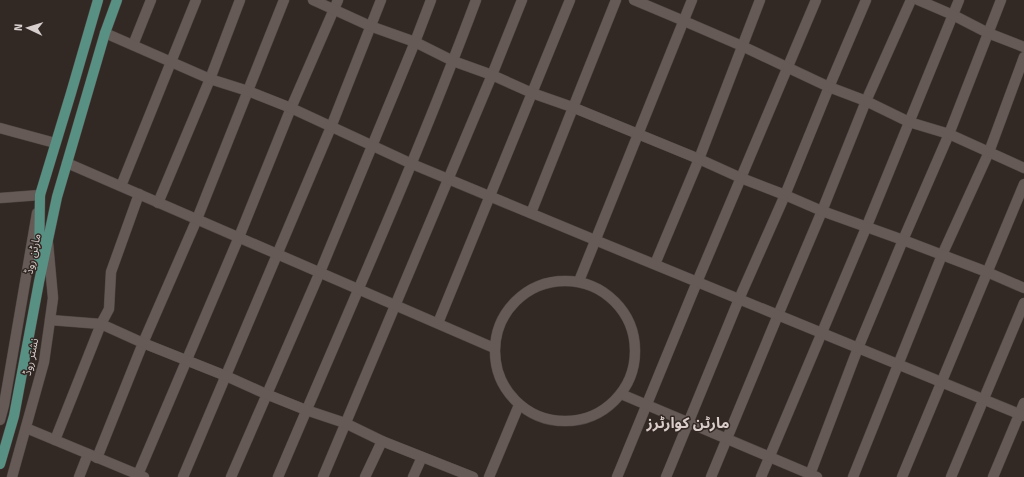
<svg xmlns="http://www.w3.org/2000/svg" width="1024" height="477" font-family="'Fira Sans','Noto Sans Arabic',sans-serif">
	<rect width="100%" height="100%" fill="#322824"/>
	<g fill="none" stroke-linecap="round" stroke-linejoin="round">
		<defs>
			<path id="lane" d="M133,45L151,0
				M121,186L196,0
				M158,203L210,79L240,0
				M531,213L616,0
				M655,264L699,159L760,0
				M438,323L570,0
				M55,440L101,324L109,309L111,272L139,194
				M97,458L143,343L197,219L284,0
				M79,477L88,454
				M137,477L239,237L291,108L338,0
				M183,477L331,127L381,0
				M231,477L320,272L415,42L431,0
				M278,477C345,319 416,161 476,0
				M323,477L492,75L522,0
				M365,477L382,441
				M413,477L422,457
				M617,477L697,282L816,0
				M666,477L739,299L785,195L829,87L866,0
				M711,477L778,315L822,211L866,101L911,0
				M761,477L866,228L959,0
				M809,477L858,348L903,240L949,134L1001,0
				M853,477L942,255L989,152L1024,57
				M902,477L1024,184
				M951,477L1024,303
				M993,477L1024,403"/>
			<path id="street" d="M313,0L370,26L415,42L453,61L492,75L532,93L572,107L638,134L699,159L741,178L785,195L822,211L903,240L987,272L1024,288
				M634,0L684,21L742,46L829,87L866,101L909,122L949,134L1024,168
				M918,0L953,15L988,33L1024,47
				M105,33L210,79L248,91L291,108L412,164L595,240L1024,416
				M0,128L55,143
				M0,198L40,195
				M50,320L101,324L143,343L226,376L266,394L306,410L345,423L382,441L473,477
				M26,428L144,477"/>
			<path id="secondary" d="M67,163L494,348
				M495 351a70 70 0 1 1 140 0a70 70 0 1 1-140 0Z
				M579,281L692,0
				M621,394L817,477
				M0,420L4,405L37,213
				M12,477L44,362L50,320L53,298L48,243
				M489,477L519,405"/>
			<path id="primary" d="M39,260L40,195L71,93L98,0
				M0,464L14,416L39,282L57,197L67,163L105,33L117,0"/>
		</defs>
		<use href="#lane" stroke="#4f4643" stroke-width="11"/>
		<use href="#street" stroke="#4f4643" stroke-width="11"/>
		<use href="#secondary" stroke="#4f4643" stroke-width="11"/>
		<use href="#primary" stroke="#4f4643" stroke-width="11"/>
		<use href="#lane" stroke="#655a56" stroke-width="10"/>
		<use href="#street" stroke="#655a56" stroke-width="10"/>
		<use href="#secondary" stroke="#655a56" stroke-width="10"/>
		<use href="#primary" stroke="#589184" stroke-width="10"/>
	</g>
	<g text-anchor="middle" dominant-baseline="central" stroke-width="3" stroke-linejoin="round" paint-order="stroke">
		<g font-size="11" fill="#d6cfcd" stroke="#322824">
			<text transform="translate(33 254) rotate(-78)">مارٹن روڈ</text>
			<text transform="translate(31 357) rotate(-78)">نشتر روڈ</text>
		</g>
		<g font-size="15" font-weight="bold" fill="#daccc8" stroke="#322824">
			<text x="688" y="423">مارٹن کوارٹرز</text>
		</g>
	</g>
	<g transform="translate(28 28) rotate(274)" stroke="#322824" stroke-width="3" paint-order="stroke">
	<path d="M0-3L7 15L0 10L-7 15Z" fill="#d6cfcd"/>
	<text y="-6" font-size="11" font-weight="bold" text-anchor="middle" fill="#d6cfcd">N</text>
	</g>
</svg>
